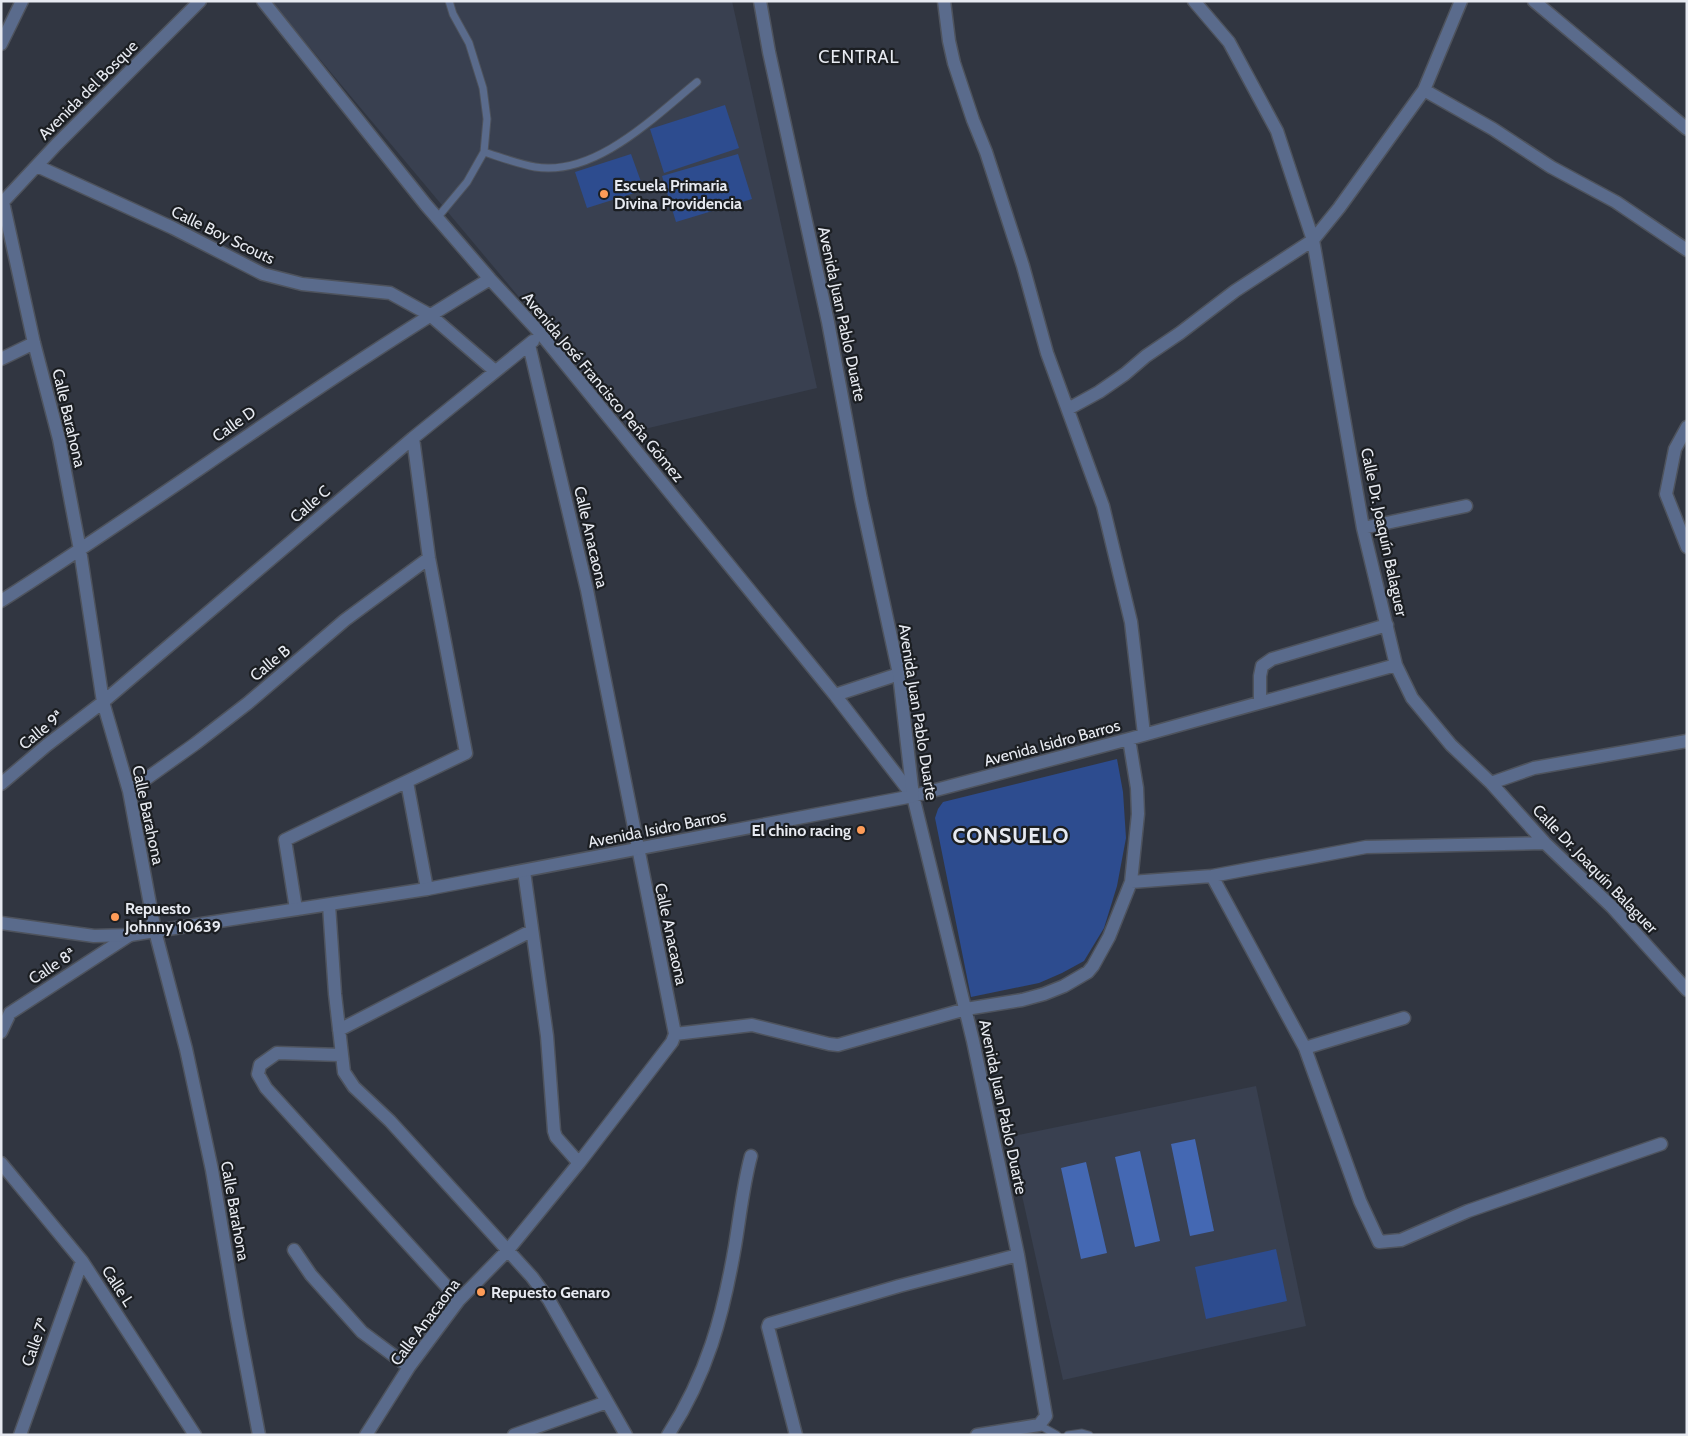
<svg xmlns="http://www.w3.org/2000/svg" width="1688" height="1436" font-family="Cabin,sans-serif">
	<rect width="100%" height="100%" fill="#313641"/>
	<path fill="#394050" d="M271,1H732L817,388L632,432Z
		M1256,1086L1306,1326L1063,1380L1009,1137Z"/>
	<path fill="#2d4c8f" d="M725,105L739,148L664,173L650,129Z
		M631,154L644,190L587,208L575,172Z
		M738,154L752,199L676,222L662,176Z
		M1117,759L1123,792L1126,838L1117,886L1104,928L1084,961L1062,973L1039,983L971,997L935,818L938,809L943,802Z
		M1276,1249L1287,1301L1206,1319L1195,1267Z"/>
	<path fill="#4468b3" d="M1195,1139L1214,1231L1190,1236L1171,1144Z
		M1140,1151L1160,1241L1135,1247L1115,1157Z
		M1086,1162L1107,1253L1081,1259L1061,1168Z"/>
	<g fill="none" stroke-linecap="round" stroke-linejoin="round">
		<defs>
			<path id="service" d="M484,152C500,157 518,164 535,167C595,177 654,117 697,82
				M437,218L467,182L484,152L487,119L483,88L469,43L453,14L449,1
				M1039,1425L1057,1435
				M1068,1435L1082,1433L1089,1435"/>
			<path id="minor" d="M263,1L426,205L490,279L541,334L835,695L913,796L973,1041L1018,1255L1046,1416L1039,1425L977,1435
				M944,1L949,41L954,63L973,120L986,152L1023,266L1047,353L1103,506L1131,622L1144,734
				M1194,1L1229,42L1277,131L1313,240L1363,528L1396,665L1412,698L1451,745L1491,783L1545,843L1612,907L1687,990
				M1534,1L1687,129
				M1,44L22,1
				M1424,90L1493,129L1551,167L1616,202L1687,250
				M37,166L173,228L263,274L302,284L390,293L430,315L495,371
				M3,202L34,343L59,439L80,550L103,702L129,791L155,931L186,1049L212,1170L237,1318L259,1435
				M1,204L56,145L200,1
				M1,359L34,343
				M1068,409L1099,392L1125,374L1146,356L1180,333L1235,291L1313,240L1339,208L1424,90L1461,1
				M1687,427L1675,449L1666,494L1687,547
				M1363,528L1466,506
				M1,601C166,496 322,379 490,279
				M835,695L899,674
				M1260,702V676L1262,666L1272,659L1387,625
				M407,782L427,889
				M1491,783L1534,768L1687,741
				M1,784L47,745L103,702L413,438L533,341
				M129,791L195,744L248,703L345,620L429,558
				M913,796L1129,739L1396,665
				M524,871L547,1036L554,1131L556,1137L579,1163
				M1212,876L1305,1048L1360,1201L1379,1242L1401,1240L1468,1211L1661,1144
				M1131,882L1212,876L1366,847L1545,843
				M329,905L335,994L344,1072L354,1087L390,1121L532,1277L549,1300L626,1435
				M296,909L285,840L466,753L429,558L413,438
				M339,1030L531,931
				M1,1032L10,1013L130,935
				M675,1034L752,1025L829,1044L838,1045L966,1009L1022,1000L1044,994L1064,986L1088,972L1093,966L1109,937L1131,882L1138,814L1137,788L1129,739
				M1305,1048L1404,1018
				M341,1055L277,1053L260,1065L258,1074L266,1088L459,1300
				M1,1163L82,1261L195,1435
				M294,1250L311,1275L362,1332L409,1367
				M20,1435L82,1261
				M366,1435L409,1367L459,1300L508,1250L579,1163L672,1042L675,1034L587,590L529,345
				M514,1435L607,1402
				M668,1435C707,1375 723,1316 735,1246C740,1216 743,1185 751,1156
				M796,1435L768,1327L769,1324L899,1286L1018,1255"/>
			<path id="tertiary" d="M1,923L94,936L130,935L427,889L913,796L899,674L861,499L828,322L769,52L760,1"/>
		</defs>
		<use href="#service" stroke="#4e535d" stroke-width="9"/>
		<use href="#minor" stroke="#4e535d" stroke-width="15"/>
		<use href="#tertiary" stroke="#4e535d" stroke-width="15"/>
		<use href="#service" stroke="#5a6b8c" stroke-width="7"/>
		<use href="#minor" stroke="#5a6b8c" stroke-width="12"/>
		<use href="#tertiary" stroke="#5a6b8c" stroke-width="12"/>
	</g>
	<g fill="#fe9c58" stroke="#1b1e22" stroke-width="2">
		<circle cx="604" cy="194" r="5"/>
		<circle cx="861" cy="830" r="5"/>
		<circle cx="115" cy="917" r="5"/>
		<circle cx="481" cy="1292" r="5"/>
	</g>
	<g text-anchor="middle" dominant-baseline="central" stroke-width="4.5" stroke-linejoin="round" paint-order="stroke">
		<g font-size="16" fill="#e7eaf1" stroke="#1b1e22">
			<text transform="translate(88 90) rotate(-45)">Avenida del Bosque</text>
			<text transform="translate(223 235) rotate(26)">Calle Boy Scouts</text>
			<text transform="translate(842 314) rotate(78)">Avenida Juan Pablo Duarte</text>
			<text transform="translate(603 387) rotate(50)">Avenida José Francisco Peña Gómez</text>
			<text transform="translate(69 418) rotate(77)">Calle Barahona</text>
			<text transform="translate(234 424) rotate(-35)">Calle D</text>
			<text transform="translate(310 504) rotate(-41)">Calle C</text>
			<text transform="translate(1384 532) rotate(78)">Calle Dr. Joaquín Balaguer</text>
			<text transform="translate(591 537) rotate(77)">Calle Anacaona</text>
			<text transform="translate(270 663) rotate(-40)">Calle B</text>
			<text transform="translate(918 712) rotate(81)">Avenida Juan Pablo Duarte</text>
			<text transform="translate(41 730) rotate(-39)">Calle 9ª</text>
			<text transform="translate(1052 743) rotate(-15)">Avenida Isidro Barros</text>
			<text transform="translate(148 815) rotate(78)">Calle Barahona</text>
			<text transform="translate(657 829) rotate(-11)">Avenida Isidro Barros</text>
			<text transform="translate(1595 869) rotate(46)">Calle Dr. Joaquín Balaguer</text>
			<text transform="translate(671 934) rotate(78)">Calle Anacaona</text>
			<text transform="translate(52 966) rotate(-33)">Calle 8ª</text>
			<text transform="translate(1003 1107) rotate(78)">Avenida Juan Pablo Duarte</text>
			<text transform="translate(235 1211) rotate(80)">Calle Barahona</text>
			<text transform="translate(118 1286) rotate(57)">Calle L</text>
			<text transform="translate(425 1322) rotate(-53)">Calle Anacaona</text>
			<text transform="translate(35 1342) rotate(-70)">Calle 7ª</text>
		</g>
		<g font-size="16" font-weight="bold" fill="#e7eaf1" stroke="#1b1e22" text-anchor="start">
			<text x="614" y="185">Escuela Primaria<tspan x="614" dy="18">Divina Providencia</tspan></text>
			<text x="851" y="830" text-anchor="end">El chino racing</text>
			<text x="125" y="908">Repuesto<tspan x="125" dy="18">Johnny 10639</tspan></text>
			<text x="491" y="1292">Repuesto Genaro</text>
		</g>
		<g font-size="18" letter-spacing="1" fill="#e7eaf1" stroke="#1b1e22">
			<text x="859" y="57">CENTRAL</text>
		</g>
		<g font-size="21" font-weight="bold" letter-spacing="1" fill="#e7eaf1" stroke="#1b1e22">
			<text x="1011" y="835">CONSUELO</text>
		</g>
	</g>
	<rect width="1688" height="1436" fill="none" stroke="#e7eaf1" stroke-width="5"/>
</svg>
